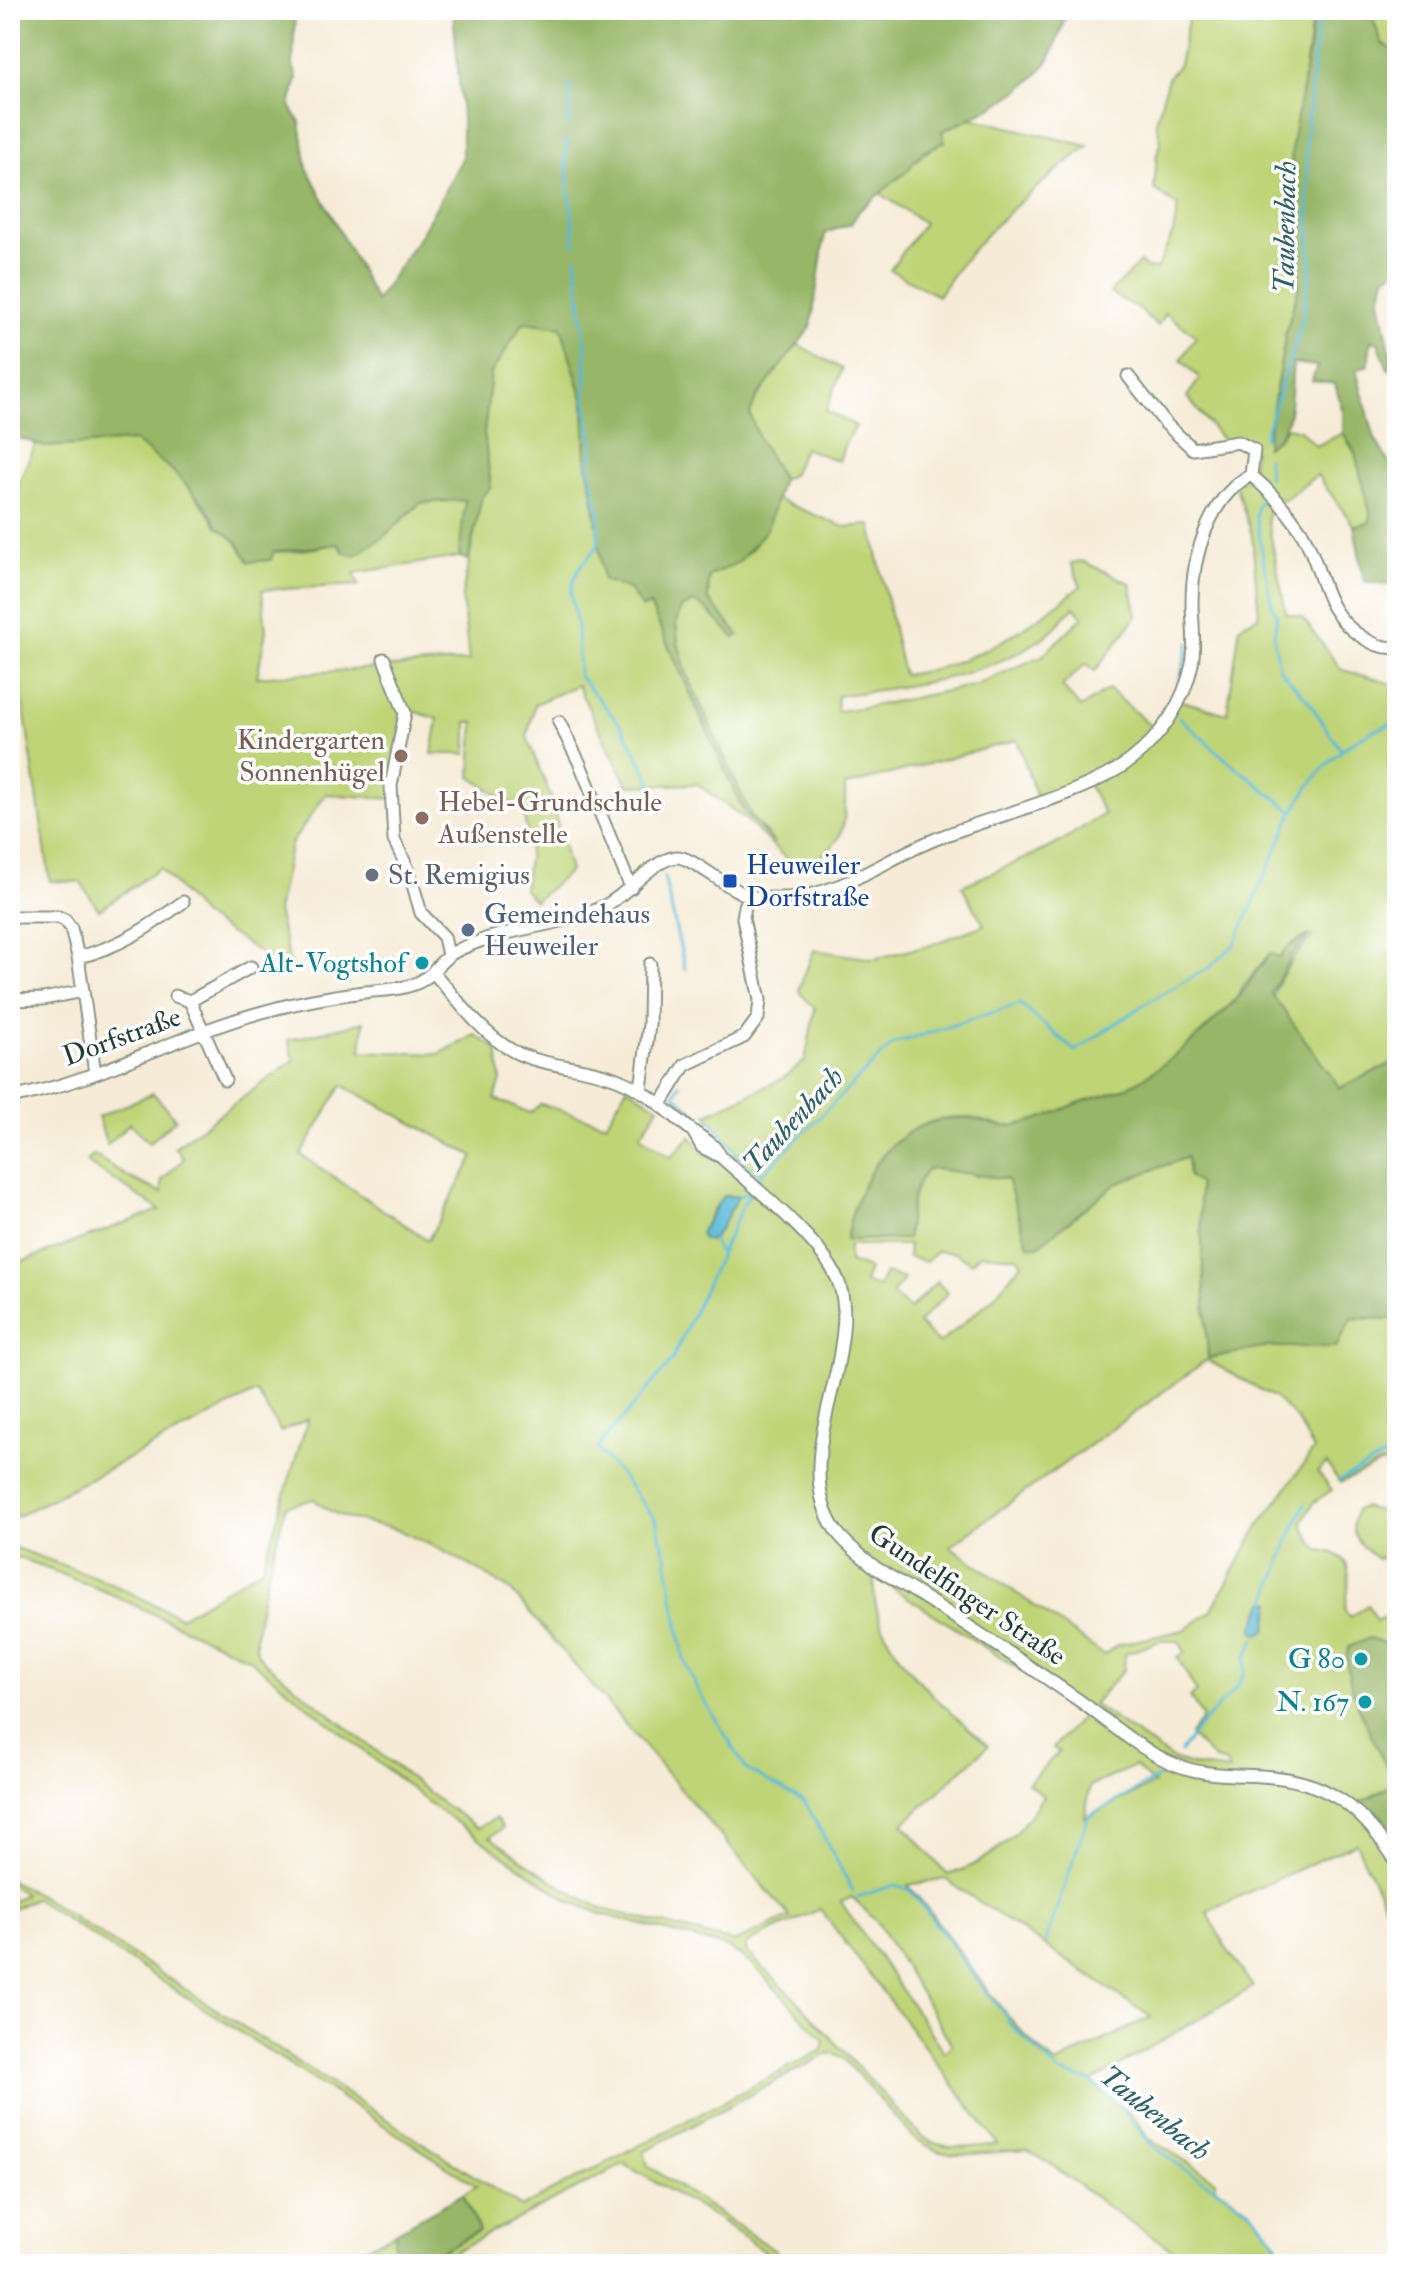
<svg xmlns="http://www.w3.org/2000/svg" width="1407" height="2274" font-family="'IM FELL Double Pica',serif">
	<rect width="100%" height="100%" fill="#fff"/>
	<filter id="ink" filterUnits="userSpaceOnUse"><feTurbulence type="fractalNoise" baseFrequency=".0125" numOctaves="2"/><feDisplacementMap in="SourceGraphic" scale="16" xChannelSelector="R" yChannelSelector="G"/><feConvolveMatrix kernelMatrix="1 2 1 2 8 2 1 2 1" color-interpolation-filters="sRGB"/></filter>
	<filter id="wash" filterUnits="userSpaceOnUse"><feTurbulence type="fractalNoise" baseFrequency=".006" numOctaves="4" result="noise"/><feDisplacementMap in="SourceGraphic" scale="32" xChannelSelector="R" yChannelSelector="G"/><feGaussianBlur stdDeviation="1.8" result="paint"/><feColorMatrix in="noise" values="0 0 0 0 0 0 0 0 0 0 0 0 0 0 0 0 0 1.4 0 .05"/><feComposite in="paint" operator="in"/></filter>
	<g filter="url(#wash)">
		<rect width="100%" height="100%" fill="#f6ebd6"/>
		<path fill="#bfd477" stroke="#6f8856" stroke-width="2" fill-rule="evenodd" d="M1190,10L1260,28L1266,10H1313L1291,173L1299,286L1286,332L1266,446L1278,439L1287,427L1300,430L1316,446L1343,433L1355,453L1371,516L1369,523L1354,526L1317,475L1283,501L1277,497L1270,505L1267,518L1286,613L1302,617L1342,670L1397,685V1061L1340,1088L1273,996C1281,973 1296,954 1312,936L1309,935L1289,946L1279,959L1270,953L1243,986L1239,996C1201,1034 1156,1082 1102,1098C1096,1099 1090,1099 1084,1101C1067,1106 1051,1118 1034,1123C1025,1125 1012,1127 1003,1126C989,1124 976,1117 961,1117C894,1118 856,1179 846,1240L907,1239C909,1215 910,1185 929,1168L1007,1179L1028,1245L1116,1184L1187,1157L1189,1177L1199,1184L1208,1358L1268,1347H1336L1352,1318L1397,1319V1462L1380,1464L1340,1483L1327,1464L1317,1472L1332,1490L1314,1502L1302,1522L1304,1529L1318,1550C1358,1553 1349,1580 1345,1610L1349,1617L1368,1605L1376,1621L1394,1612L1391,1604L1397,1601V1647L1369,1639L1357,1704L1395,1784L1355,1805L1370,1819L1397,1856V1931L1356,1843L1207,1911L1224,1945L1253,1987L1091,2082L1136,2119L1147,2137L1216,2180V2188L1249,2209L1272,2236L1290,2264H1194L1108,2207L1051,2164L1026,2150L955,2155L937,2151L914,2138L845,2060L834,2053L827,2054L644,2151L648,2166L795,2264H782L718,2219L624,2164L430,2264H416L479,2231L463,2194L477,2186L37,1900L34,1898L10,1911V1902L25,1894L10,1885V1880L41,1896L522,2207L822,2050L824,2040L754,1966L730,1948L601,1914L569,1901L430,1804L248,1658L104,1591L10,1554V1546L106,1581L180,1617L262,1568L308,1419L281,1432L256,1392L10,1520V1266L160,1210L86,1162L94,1155L130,1178L162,1193V1180L184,1159L175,1147L294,1060L288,1040L364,1022L361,1051L439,1054L475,1035L497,1049L501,1080L495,1099L530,1113L541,1104L606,1124L627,1087L659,1107L640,1136L671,1157L691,1136C701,1152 710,1161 730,1160L736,1151L707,1114L782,1079L805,1061L815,1008L801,994L799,989L814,950L873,959L928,946L984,925L962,886L1053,846L1104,814L1088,784L1038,802L1017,740L845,786C846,836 843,845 798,870L744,818L697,784L628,786L577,685L535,704L527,737L550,795L570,871L535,901L524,890L529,852L524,812L471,777L474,722H467V754H432L438,719L410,710L405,713L392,799L326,794L291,844L277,911L291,968L267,957L203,916L160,868L99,910L80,882L50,881L10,617V501L36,444L45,447L134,441C147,451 162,460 174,472C209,504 217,544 271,551C292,554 318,547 339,544L344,553L382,538L420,503L466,500L459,557L354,573L359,585L262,590L266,631L257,677L469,661L462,596L482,495L491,487L484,433L491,373L524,322L561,327L584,402L586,460L593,494L629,589L642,608L650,605L744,812L772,840L752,818L687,675L678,643L676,622L681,608L693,601L705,608L735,637L738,635L708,599L709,576C751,557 763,543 776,499L844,527L871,525L903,675C973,666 1027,629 1081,586L1071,563L1082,561L1130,583L1137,616L1095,671L1086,663L1062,686L1080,708L1109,689L1159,733L1179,700L1227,714L1240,626L1259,616L1252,535L1235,484L1251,475L1254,450L1225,443L1187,397L1200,378L1181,360L1196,336L1165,313L1158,326L1140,310L1110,293L1140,262L1147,268L1157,269L1173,233L1178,207L1154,189L1157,154L1161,142L1156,122L1168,78L1179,64ZM1074,607L1083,617L1042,656L976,685L868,707L837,711V696C905,686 978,680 1038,641C1052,633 1063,618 1074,607ZM342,1085L474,1156L428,1240L301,1155ZM727,1195L737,1197L702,1230L713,1209ZM849,1245H909L908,1257L926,1262L937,1251L956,1253L971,1263L980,1254L1017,1257L1022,1263L992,1299L939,1344L918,1323L948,1293L937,1282L910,1309L892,1294L904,1279L885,1273L878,1287L864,1283L869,1269L849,1262ZM1207,1360L1274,1397L1296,1418L1314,1450L1260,1524L1211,1611L1184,1630L1117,1645L1104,1655L950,1546ZM314,1499C339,1524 374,1520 405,1533C437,1547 486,1572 513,1593L790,1917L734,1942L603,1909C562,1890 527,1863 490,1837L503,1828L496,1818L478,1828L438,1800L263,1661C262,1660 257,1653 257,1651C250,1628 279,1532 286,1506ZM874,1576L1086,1712L1053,1748L1059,1752L1028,1783L1043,1796C1017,1836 994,1860 948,1875L903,1824L988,1746C940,1701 868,1648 874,1576ZM1160,1641H1179L1185,1653L1177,1657L1197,1692L1190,1697L1203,1718L1190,1735L1215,1760L1226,1763L1229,1771L1195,1766L1172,1759L1093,1704L1124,1669L1125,1654ZM1135,1766L1154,1784L1085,1817L1090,1786ZM945,1879L1151,2017L1056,2064C995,2014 959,1944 908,1885ZM852,1897L878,1923L952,2045L944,2052L841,1902ZM820,1909L998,2144C971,2148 945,2152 921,2136L793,1996L746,1951V1946L751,1941Z
			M1370,10H1397V52L1382,44Z
			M971,118L1088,146C1031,191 977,234 938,296L890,270L924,223L880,193C903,174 918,154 944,142L942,131Z
			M797,344L842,369L826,411L856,426L845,443L839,461L804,448L792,475L782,479L759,439L750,414L756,399Z
			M153,1093L176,1119L149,1143L130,1123L107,1145L98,1117Z
			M1364,1507L1397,1516V1547L1378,1559C1360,1547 1347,1534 1356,1510Z
			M396,2232L393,2250L384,2264H336Z"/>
		<path fill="#97b668" stroke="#5b7a4e" stroke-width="2" d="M10,10H295L293,65L297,78L290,106L300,122L307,168L376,301L423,231L462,159V118L453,10H1069C1062,23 1059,38 1053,51C1036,90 979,115 942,131L945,142L922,152L907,171L860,210L851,224L825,233L811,327L756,398L750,414L759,439L782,479L767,529L739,562L709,576L708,599L739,635L735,638L705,608L693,602L681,608L676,623L678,643L687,675L752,818L774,843L744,812L650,605L642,608L629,589L603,580L593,494L586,460L584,402L561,327L524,322L491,373L484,433L491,487L482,496L468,560L459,557L465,500L420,503L382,538L356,555L344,553L339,544L273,552L271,560L249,562L237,542L217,526L205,505L173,471L134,441L45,447L10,435Z
			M1190,10H1266L1260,28Z
			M1313,10H1370L1382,44L1397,52V270L1385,277L1380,300L1393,368L1388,369L1378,342L1371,340L1368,365L1356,370L1375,439L1397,476V580L1386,584L1364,581L1354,526L1369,523L1371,516L1355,453L1343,433V412L1335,384L1312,381L1317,366L1293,363C1289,395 1297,428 1266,447L1286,332L1299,286L1291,173L1292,144L1310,44Z
			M1309,935L1292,955L1271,993L1340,1088L1397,1061V1319L1352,1318L1336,1347H1268L1208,1358L1199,1184L1189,1177L1187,1157L1116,1184L1038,1246L1028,1245L1007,1179L929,1168C910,1185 910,1215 907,1239L846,1240C856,1180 893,1119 960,1118C977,1117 993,1127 1008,1126C1036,1123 1057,1111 1083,1101C1099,1096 1114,1094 1129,1086C1162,1068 1190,1045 1216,1019C1223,1012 1233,1005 1238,998C1249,983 1259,968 1270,953L1280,958L1289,946Z
			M1369,1638L1397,1647V1856L1370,1819L1355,1805L1395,1784C1382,1755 1336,1676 1349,1647Z
			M463,2194L479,2231L416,2264H384L393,2250L396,2232Z"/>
		<path fill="#57bad6" stroke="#3b7c85" stroke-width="2" d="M723,1196H739C728,1211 724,1229 709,1241L703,1239L700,1234L702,1230Z
			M1267,1601L1272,1602L1266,1631L1258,1634L1253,1629L1264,1603Z"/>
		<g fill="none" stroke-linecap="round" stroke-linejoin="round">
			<path stroke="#57bad6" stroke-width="3" d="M569,126L570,85
				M567,140L565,152L575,245
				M576,258L586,348L585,396L593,450L589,465L599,512L598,546L580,567L573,582L571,595L577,624L579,676L623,728L649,777L655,798
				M1264,438L1301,326L1311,267L1306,137L1319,10
				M1267,458L1269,478
				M1264,495L1257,505L1256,517L1272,607L1277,614L1274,639L1280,670L1307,699L1341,750
				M1168,709L1166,707L1178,688L1189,643
				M1075,782C1119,761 1140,749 1166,707
				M1294,810C1321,765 1345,738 1397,722
				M664,876L685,969
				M680,1084L675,1095L705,1122L711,1121L746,1165L763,1173
				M739,1196L750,1192
				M713,1239L716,1248L720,1253
				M1340,1480L1397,1450
				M1267,1601L1289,1539L1305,1504
				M1181,1752L1197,1729L1237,1687L1244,1674L1246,1657L1255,1639
				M853,1891L805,1802L747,1770L697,1689L684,1659L666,1557L656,1520L620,1474L599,1451L598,1447L671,1362L743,1205L763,1173L893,1044L1020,1004L1075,1051L1145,1004L1210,967L1235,944L1293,812L1221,755L1179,717
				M857,1897L892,1886L909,1889C944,1930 971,1980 1008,2017V2022L1060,2073L1088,2080L1117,2103L1152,2145L1183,2168L1249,2209L1272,2236L1281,2256L1289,2264
				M1045,1942L1088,1817L1168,1772"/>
		</g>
	</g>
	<g filter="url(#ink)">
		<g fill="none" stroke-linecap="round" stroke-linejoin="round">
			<defs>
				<path id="minor" d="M1128,376L1166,424L1193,449L1238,442L1254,450L1251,475
					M384,659L405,713L391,786L394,840L409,871L421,913L444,937L448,955
					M559,722L580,764L631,888
					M10,917H58L65,920L71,928L78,957L95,1073
					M78,957C118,948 151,926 183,902
					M434,973C457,1000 482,1034 513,1051C544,1067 582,1066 614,1078C645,1089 665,1109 690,1129C704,1141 711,1139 721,1157C755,1188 827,1244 840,1286C847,1310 843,1335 839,1359C829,1412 801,1481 836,1531C847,1546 862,1556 876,1568C946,1610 1013,1655 1080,1701C1112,1724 1144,1754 1182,1767C1212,1777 1242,1774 1273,1777C1333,1783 1366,1813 1397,1863
					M175,996L190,1001
					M10,1000L43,999L83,991
					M225,1080L190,1001L251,967
					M641,1089L649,1025L650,964
					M10,1098C99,1081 179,1034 266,1011C298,1002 331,996 364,992C382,990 401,990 417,983C431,977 435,967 446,958C454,950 470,945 480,941C521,926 568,925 606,905C628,894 652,860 676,857C691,855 729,891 750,896C761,899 777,898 788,898C840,895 884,860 931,841C991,815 1080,798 1131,760C1162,736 1184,702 1192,664C1196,644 1192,622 1192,602C1192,557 1209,497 1251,475C1270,491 1287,510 1301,531C1325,570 1319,610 1362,637C1373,644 1383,649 1397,647
					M661,1104L685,1065L744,1037L758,1018L760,1000L743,918L745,906L751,897
					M694,1133L702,1147L721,1157"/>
			</defs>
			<use href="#minor" stroke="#8a9485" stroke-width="15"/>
			<use href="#minor" stroke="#fff" stroke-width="11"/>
		</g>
	</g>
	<g fill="#8d6e63" stroke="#fff" stroke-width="3">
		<circle cx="401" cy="756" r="8"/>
		<circle cx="422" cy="818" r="8"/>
	</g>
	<circle fill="#6b7280" stroke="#fff" stroke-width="3" cx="372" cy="875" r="8"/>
	<rect fill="#1a4fb4" stroke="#fff" stroke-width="3" x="722" y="873" width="16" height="16" rx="4"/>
	<circle fill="#5c6f8a" stroke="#fff" stroke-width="3" cx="468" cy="930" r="8"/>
	<g fill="#0f9aa8" stroke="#fff" stroke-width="3">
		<circle cx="422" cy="963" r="8"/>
		<circle cx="1361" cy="1659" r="8"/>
		<circle cx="1365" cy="1702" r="8"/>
	</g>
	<g text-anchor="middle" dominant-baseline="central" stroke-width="7" stroke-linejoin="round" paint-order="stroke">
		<g font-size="28" fill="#785e54" stroke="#fff" text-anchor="end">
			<text x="385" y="740">Kindergarten<tspan x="385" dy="32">Sonnenhügel</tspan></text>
			<text x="438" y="802" text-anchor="start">Hebel-Grundschule<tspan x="438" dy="32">Außenstelle</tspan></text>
		</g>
		<g font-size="28" fill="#164399" stroke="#fff" text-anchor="start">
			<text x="746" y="865">Heuweiler<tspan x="746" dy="32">Dorfstraße</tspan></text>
		</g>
		<g font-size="28" fill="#5b616d" stroke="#fff" text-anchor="start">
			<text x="388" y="875">St. Remigius</text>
		</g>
		<g font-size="28" fill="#4e5e75" stroke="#fff" text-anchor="start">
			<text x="484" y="914">Gemeindehaus<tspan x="484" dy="32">Heuweiler</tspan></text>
		</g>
		<g font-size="28" fill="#0d838f" stroke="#fff" text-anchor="end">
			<text x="406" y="963">Alt-Vogtshof</text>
			<text x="1345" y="1659">G 80</text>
			<text x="1349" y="1702">N. 167</text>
		</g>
		<g font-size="28" fill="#1f3d34" stroke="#fff">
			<text transform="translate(122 1037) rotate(-20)">Dorfstraße</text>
			<text transform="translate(967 1595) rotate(34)">Gundelfinger Straße</text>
		</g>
		<g font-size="30" font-style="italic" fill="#306265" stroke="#fff">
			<text transform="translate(1285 227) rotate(-89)">Taubenbach</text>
			<text transform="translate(793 1120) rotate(-47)">Taubenbach</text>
			<text transform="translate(1155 2113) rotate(39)">Taubenbach</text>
		</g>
	</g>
	<rect width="1407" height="2274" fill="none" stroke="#fff" stroke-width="40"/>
</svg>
